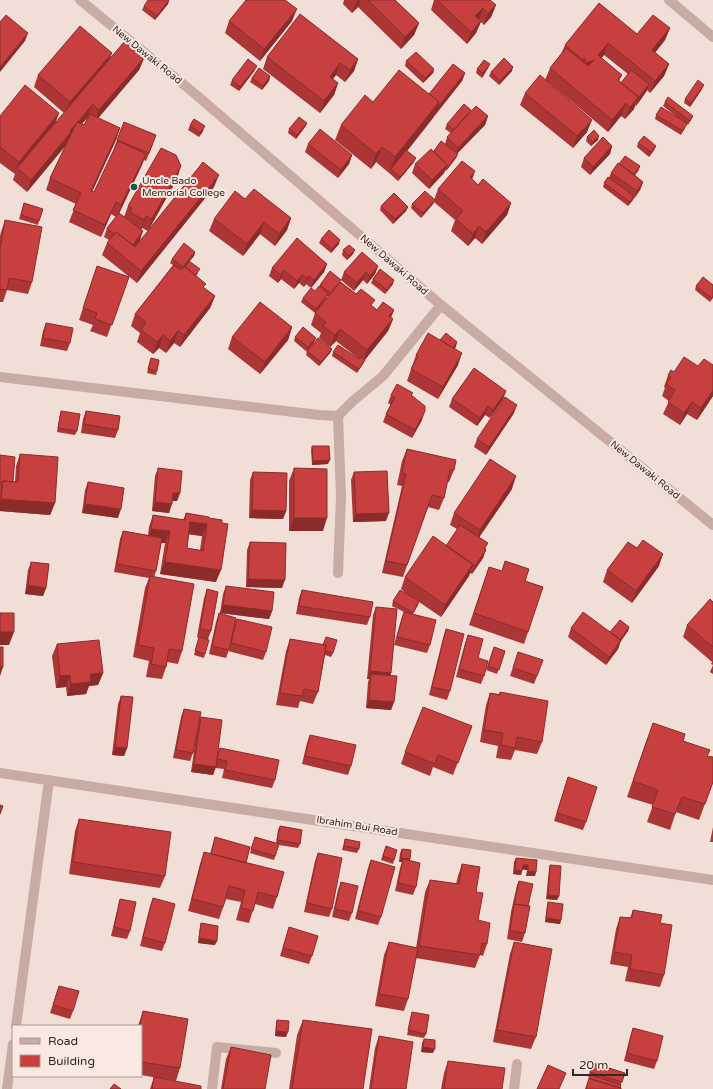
<svg xmlns="http://www.w3.org/2000/svg" width="713" height="1089" font-family="'Varela Round',sans-serif">
	<rect width="100%" height="100%" fill="#f1ded6"/>
	<g fill="none" stroke-linecap="round" stroke-linejoin="round">
		<path stroke="#c8aba3" stroke-width="10" d="M80,0L194,93L441,305L713,525
			M669,0L713,37
			M0,377L319,415L338,416L353,401L383,376L441,305
			M338,416L341,497L338,573
			M0,773L713,880
			M16,1026L49,780
			M7,1089L13,1044
			M212,1089L217,1047L276,1053
			M514,1089L517,1064"/>
	</g>
	<path fill="#ab3635" fill-rule="evenodd" d="M169,0L168,4L155,20L142,10L144,6Z
		M344,0H395L419,23L414,35L401,49L358,7L352,13L343,4Z
		M434,0H490L496,5L491,17L484,25L481,22L476,33L467,44L431,10Z
		M229,21H292L260,61L225,33Z
		M670,28L665,40L655,53L669,64L664,76L650,93L647,90L646,92L636,106L635,105L634,109L625,119L621,116L608,132L547,81L587,132L573,148L520,105L525,93L545,80L550,68L561,54L565,45L637,34ZM604,55L628,74L621,83L619,81L622,75L601,58Z
		M267,57L358,59L354,71L345,82L336,75L333,79L338,83L334,95L320,113L263,69Z
		M144,58L139,70L98,118L120,128L116,140L92,191L94,192L115,149L114,148L124,122L153,144L146,161L144,160L141,167L119,214L124,217L128,206L177,179L148,231L142,228L141,230L140,240L135,247L214,187L137,283L102,255L107,243L109,240L104,237L107,228L116,217L111,214L101,237L69,222L76,204L46,190L50,178L66,145L27,192L13,180L15,174L0,163V116L59,113L55,124L64,113L34,87L38,75L110,59ZM88,117L84,125L82,124Z
		M406,61L434,69L433,73L423,83L405,66Z
		M490,64L488,68L482,78L476,73L477,69Z
		M255,70L239,91L230,85L232,80Z
		M512,71L499,85L489,76L491,72Z
		M465,73L462,81L407,151L414,162L398,181L389,173L390,172L389,173L376,162L371,169L335,140L341,125L373,102L429,94Z
		M270,76L269,81L262,90L250,82L252,78Z
		M702,89L690,107L684,103L685,99Z
		M665,102L691,120L688,125L687,124L681,135L655,119L656,115L681,120L663,106Z
		M470,112L488,116L485,125L457,153L456,158L446,171L445,170L444,173L429,189L412,173L415,164L445,144L447,137L451,133L445,129L447,124Z
		M307,123L305,127L296,139L288,133L289,129Z
		M190,125L203,131L199,137L188,130Z
		M587,137L598,140L591,146L586,141Z
		M638,143L656,146L654,150L649,157L637,147Z
		M308,144L352,155L349,164L338,178L305,152Z
		M612,146L610,154L590,175L581,167L584,158Z
		M619,164L640,166L638,171L635,175L643,182L640,190L628,206L603,187L604,183L609,178L611,173Z
		M472,179L478,185L511,203L507,215L482,244L475,238L468,246L451,231L455,220L434,202L433,204L421,218L411,208L412,204L434,200L438,189Z
		M245,199L291,218L287,230L275,246L260,234L243,256L209,231L214,219Z
		M24,203L39,221L38,225L19,219Z
		M381,206L408,207L406,211L393,224L380,210Z
		M5,220L32,282L28,294L7,290L3,302H0V236L1,232Z
		M321,239L339,244L331,253L319,243Z
		M343,250L353,254L347,260L342,255Z
		M195,252L194,256L189,261L198,273L196,276L204,288L215,296L210,308L180,347L174,343L166,353L159,348L153,354L137,342L140,333L131,326L135,314L173,265L170,263L172,259Z
		M327,264L324,272L311,288L306,284L304,287L299,283L294,289L281,279L278,283L269,276L272,268Z
		M97,266L129,277L107,337L90,331L93,325L79,320Z
		M378,266L375,274L367,284L363,280L354,291L341,280L344,272Z
		M373,279L393,284L385,294L371,283Z
		M341,282L377,310H394L391,317L393,319L388,331L365,360L363,364L357,373L332,356L333,352L359,359L336,341L330,347L319,338L321,333L311,325L315,313L328,296H327L326,298L315,313L301,302L303,298L315,291L319,287L320,285Z
		M713,285V298L710,302L695,290L696,286Z
		M46,323L70,343L67,351L40,346L43,331Z
		M292,327L288,340L260,374L228,349L232,337Z
		M295,337L314,342L307,352L294,341Z
		M440,340L456,347L454,348L458,365L438,399L407,381L416,355Z
		M332,349L330,353L319,366L306,355L307,351Z
		M151,358L157,371L156,375L147,373Z
		M668,375L713,396L697,420L687,414L680,425L663,414L669,401L662,396L665,388L664,387Z
		M506,391L503,399L490,418L485,415L477,426L449,407L452,399Z
		M391,395H412L422,420L412,438L383,422L386,414L391,405L388,403Z
		M61,411L77,431L75,435L57,432L60,415Z
		M86,411L118,430L115,438L81,433L83,419Z
		M514,413L486,455L474,447L477,439Z
		M312,446L328,464L312,465L311,450Z
		M407,449L454,470L449,482H447L444,498L439,510L428,507L403,577L382,573L402,486L397,485L402,461Z
		M20,454L55,503L50,515L0,511V455L13,482H15L16,466Z
		M158,468L180,493L177,501H172L169,513L152,511L155,476Z
		M294,468L323,531H289V481Z
		M253,472L286,511L283,519L249,518L250,480Z
		M354,472L386,521L353,522L351,480Z
		M88,482L118,518L82,513L85,490Z
		M512,489L479,537L486,549L483,558L472,574L470,573L469,576L441,617L419,602L413,614L430,645L427,653L394,645L401,620L404,612L392,606L393,601L408,595L401,589L405,577L446,546L457,529L450,525L454,513Z
		M186,513L209,518L216,582L160,574L165,543H161L156,571L154,577L182,651L178,664L167,662L166,667L162,679L146,677L149,661L133,657L145,588L149,578L114,572L120,539L123,531L148,535L149,527L153,515L183,520ZM189,534L202,536L200,550L187,548Z
		M250,542L282,588L246,587L247,550Z
		M637,548L659,566L632,603L603,582L607,570Z
		M31,562L46,588L43,596L25,594L28,570Z
		M489,567L525,581L528,632L524,644L469,625Z
		M226,586L272,611L269,619L220,613L223,594Z
		M207,589L211,631L208,639H204L205,654L204,658L194,655L199,638L197,637L204,598Z
		M302,590L370,617L367,625L296,614L299,598Z
		M713,602V674L710,672L713,665L711,664L712,662L683,637L687,625Z
		M376,607L391,673L390,676L394,702L391,710L366,708L368,682L369,679H367L373,615Z
		M219,613L229,650L226,658L209,654L216,622Z
		M237,619L266,652L263,660L228,651L234,627Z
		M629,627L628,631L621,640L618,649L606,665L568,637L571,628L610,632Z
		M446,629L450,691L447,700L429,695L443,638Z
		M468,635L478,658L484,676L481,684L456,677L465,643Z
		M326,637L333,653L331,657L325,655L318,692L313,704L300,701L298,708L276,705L286,651L290,639L323,645Z
		M57,644L103,673L98,685L89,686L86,694L67,696L66,687L56,688L52,656Z
		M494,647L505,651L497,674L486,670Z
		M518,652L537,676L534,684L510,676Z
		M500,692L542,742L537,754L515,750L511,760L496,758L498,746L480,742L486,705L490,693L499,694Z
		M121,696L127,748L124,756L112,755L118,704Z
		M184,709L199,720L201,717L217,754L220,748L275,780L272,788L222,778L224,769L215,768L213,775L191,772L196,737L193,753L190,761L173,758L181,717Z
		M472,726L453,775L433,767L430,776L401,764L405,752Z
		M310,735L351,766L348,775L302,764L307,743Z
		M647,739L683,741L713,782L699,820L676,812L670,830L647,822L653,805L627,797Z
		M568,777L586,822L583,830L554,821Z
		M79,819L165,876L160,888L69,874L75,831Z
		M280,826L300,844L298,848L279,845L274,860L250,853L255,837L276,843L278,830Z
		M713,827V842H710Z
		M215,837L246,863L277,897L273,909L255,904L249,923L236,920L241,902L226,899L219,919L188,911L200,864L204,852L210,854Z
		M345,839L359,849L357,853L342,850Z
		M386,846L394,860L393,864L381,860Z
		M402,849L410,859V861L416,887L413,895L395,891L400,868L402,862H399L400,853Z
		M318,853L332,909L329,917L304,912L315,861Z
		M516,858L537,860L535,876H526L527,870L522,869L521,875L513,874L514,862Z
		M371,860L381,917L378,925L355,919L368,868Z
		M462,864L476,892L478,920L487,944L483,956L480,955L475,968L416,958L408,999L404,1011L375,1006L384,955L389,942L416,948L425,892L430,880L456,884L458,876Z
		M550,865L559,896L557,900L546,899L549,869Z
		M519,881L528,906L525,933L522,942L507,939L511,912L517,885Z
		M341,882L352,913L349,921L332,917L338,890Z
		M153,898L165,943L162,951L140,946L150,906Z
		M120,899L130,931L127,939L111,936L118,907Z
		M548,902L561,920L560,924L545,922L547,906Z
		M633,910L660,923L664,975L660,987L625,981L628,967L610,964L616,929L620,917L630,918Z
		M201,923L215,945L198,943L200,927Z
		M289,927L312,956L309,964L280,956Z
		M514,942L536,1037L531,1049L493,1042L510,954Z
		M59,986L73,1011L70,1019L50,1013Z
		M143,1011L180,1068L176,1081L141,1075V1026H138Z
		M412,1012L426,1034L424,1038L407,1035L411,1016Z
		M277,1020L286,1037L275,1036L276,1024Z
		M303,1020L363,1089H289L297,1035Z
		M633,1028L657,1061L654,1069L624,1061L630,1037Z
		M379,1036L406,1089H369L375,1048Z
		M424,1039L433,1053L421,1052L422,1043Z
		M231,1047L265,1089H221L226,1059Z
		M448,1061L502,1089H441L444,1073Z
		M593,1063L625,1073L621,1084V1089H585L589,1078V1079L590,1077H588Z
		M154,1077L201,1089H150Z"/>
	<path fill="#8b2c2b" d="M169,0L168,4L155,20L157,16Z
		M358,0H361L358,7L352,13L357,1Z
		M496,5L491,17L484,25L488,13Z
		M483,8L479,20L475,16Z
		M297,9L292,21L260,61L264,49Z
		M481,21L476,33L467,44L471,32Z
		M419,23L414,35L401,49L405,37Z
		M670,28L665,40L647,62L652,50Z
		M28,33L25,41L0,72V67Z
		M608,43L604,55L593,67L598,55Z
		M112,53L108,65L66,114L70,102Z
		M144,58L139,70L95,122L99,110Z
		M358,59L354,71L345,82L350,70Z
		M594,60L581,75L586,63Z
		M340,63L336,75L325,89L330,77Z
		M490,64L488,68L482,78L483,73Z
		M669,64L664,76L650,93L655,81Z
		M257,66L255,70L239,91L240,87Z
		M513,67L512,71L499,85L500,81Z
		M434,69L433,73L423,83L425,78Z
		M465,73L462,81L434,116L437,108Z
		M270,76L269,81L262,90L263,86Z
		M338,83L334,95L320,113L324,101Z
		M649,84L646,92L636,106L639,97Z
		M704,85L702,89L690,107L691,103Z
		M638,97L634,109L625,119L630,107Z
		M439,102L433,118L392,170L391,169L389,173L395,157Z
		M626,103L621,116L608,132L612,120Z
		M93,104L88,117L69,138L67,144L27,192L31,180L70,131Z
		M59,113L54,125L17,168L15,174L19,162Z
		M488,116L485,125L455,156L458,148Z
		M592,120L587,132L573,148L577,136Z
		M307,123L305,127L296,139L297,135Z
		M205,126L203,131L199,137L200,133Z
		M120,128L116,140L87,203L91,191Z
		M599,136L598,140L591,146L593,142Z
		M612,146L610,154L590,175L593,167Z
		M656,146L654,150L649,157L651,152Z
		M382,147L376,162L371,169L376,154Z
		M146,154L141,167L117,217L121,205Z
		M458,154L456,158L446,171L448,167Z
		M352,155L349,164L338,178L341,170Z
		M416,158L414,162L398,181L400,177Z
		M447,165L444,173L429,189L432,180Z
		M181,166L177,179L148,231L152,219Z
		M640,166L638,171L631,180L633,176Z
		M475,171L471,183L470,177Z
		M219,175L214,187L137,283L141,271Z
		M643,182L640,190L634,199L637,191Z
		M634,196L633,200L628,206L630,202Z
		M435,200L433,204L421,218L423,213Z
		M116,202L111,214L101,237L105,225Z
		M511,203L507,215L482,244L486,232Z
		M408,207L406,211L393,224L395,219Z
		M146,216L142,228L140,232L144,220Z
		M291,218L287,230L275,246L279,234Z
		M264,222L260,234L243,256L247,244Z
		M479,226L475,238L468,246L473,234Z
		M143,231L140,240L129,255L132,247Z
		M340,240L339,244L331,253L332,249Z
		M355,250L353,254L347,260L349,256Z
		M195,252L194,256L181,272L183,267Z
		M327,264L324,272L311,288L314,280Z
		M378,266L375,274L367,284L370,276Z
		M284,270L281,279L278,283L281,275Z
		M366,272L363,280L354,291L357,283Z
		M302,275L299,283L294,289L297,281Z
		M309,276L306,284L304,287L307,278Z
		M394,280L393,284L385,294L387,290Z
		M328,294L326,298L315,313L316,309Z
		M215,296L210,308L180,347L184,335Z
		M394,310L389,322V316Z
		M393,319L388,331L363,362L367,350Z
		M292,327L288,340L260,374L265,362Z
		M340,329L336,341L330,347L335,335Z
		M178,331L174,343L166,353L170,341Z
		M163,335L159,348L153,354L157,342Z
		M316,338L314,342L307,352L308,347Z
		M457,342L456,347L449,354L451,349Z
		M332,349L330,353L319,366L321,362Z
		M462,353L458,365L438,399L443,387Z
		M713,390V396L697,420L701,408Z
		M506,391L503,399L490,418L493,410Z
		M692,402L687,414L680,425L684,413Z
		M517,405L514,413L486,455L489,447Z
		M488,406L485,415L477,426L480,418Z
		M425,411L422,420L412,438L415,430Z
		M330,460L328,464L312,465L313,461Z
		M516,476L512,489L476,542L480,530Z
		M173,493H180L177,501H170Z
		M1,499L55,503L50,515L0,511V503Z
		M155,502L172,504L169,513L152,511Z
		M85,504L121,509L118,518L82,513Z
		M252,510L286,511L283,519L249,518Z
		M389,513L386,521L353,522L356,514Z
		M294,518H327L323,531H289Z
		M190,522L207,524L202,536L186,534Z
		M151,529L170,531L165,543L147,541Z
		M486,550L483,558L472,574L475,566Z
		M663,554L659,566L632,603L636,591Z
		M165,562L221,570L216,582L160,574Z
		M473,564L469,576L441,617L445,605Z
		M248,579L285,580L282,588L246,587Z
		M28,585L46,588L43,596L25,594Z
		M419,601L418,605L411,617Z
		M223,605L272,611L269,619L220,613Z
		M629,627L628,631L619,644L620,640Z
		M0,632H14L9,645H0Z
		M621,640L618,649L606,665L609,657Z
		M0,667H3L0,676Z
		M370,671L391,673L388,681L371,674L369,679H367Z
		M103,673L98,685L89,686L86,694L67,696L71,684L90,674Z
		M70,675L66,687L56,688L60,676Z
		M369,700L394,702L391,710L366,708Z
		M115,747L127,748L124,756L112,755Z
		M194,764L216,767L213,775L191,772Z
		M401,858L410,859L409,863L403,859L402,862H399Z
		M523,865H528L527,870L521,869Z
		M515,870L522,871L521,875L513,874Z
		M528,871L536,872L535,876H526Z
		M548,895L559,896L557,900L546,899Z
		M546,918L561,920L560,924L545,922Z
		M199,938L217,941L215,945L198,943Z
		M276,1031L288,1032L286,1037L275,1036Z
		M423,1047L435,1049L433,1053L421,1052Z"/>
	<path fill="#c73f3e" stroke="#8b2c2b" fill-rule="evenodd" d="M148,0H169L157,16L144,6Z
		M246,0H285L297,9L264,49L229,21Z
		M368,0H395L419,23L405,37Z
		M437,0H490L496,5L488,13L483,8L475,16L481,21L471,32Z
		M599,3L637,34L653,15L670,28L652,50L669,64L655,81L608,43L598,55L622,75L618,80L638,97L630,107L626,103L612,120L550,68L566,48L588,66L594,60L586,63L584,58L583,60L565,45Z
		M300,14L358,59L350,70L340,63L330,77L338,83L324,101L267,57Z
		M6,15L28,33L0,67V22Z
		M80,26L112,53L70,102L38,75Z
		M124,42L144,58L99,110L93,104L70,131L71,132L31,180L17,168Z
		M416,52L434,69L425,78L406,61Z
		M504,58L513,67L500,81L491,72Z
		M248,59L257,66L240,87L232,80Z
		M484,60L490,64L483,73L477,69Z
		M453,64L465,73L437,108L439,102L429,94Z
		M259,68L270,76L263,86L252,78Z
		M399,70L439,102L395,157L382,147L376,154L341,125L365,95L373,102Z
		M631,70L649,84L639,97L621,83Z
		M540,75L592,120L577,136L525,93Z
		M698,80L704,85L691,103L685,99Z
		M25,85L59,113L19,162L0,147V116Z
		M668,97L693,116L690,121L665,102Z
		M464,104L471,110L454,130L447,124Z
		M476,106L488,116L458,148L447,137Z
		M661,107L687,123L683,131L656,115Z
		M90,114L120,128L91,191L94,192L118,141L146,154L121,205L116,202L105,225L73,210L81,193L50,178L77,122L84,125Z
		M299,117L307,123L297,135L289,129Z
		M194,119L205,126L200,133L190,125Z
		M124,122L156,135L149,153L117,140Z
		M320,129L352,155L341,170L308,144Z
		M594,130L599,136L593,142L587,137Z
		M644,136L656,146L651,152L638,143Z
		M603,137L612,146L593,167L584,158Z
		M441,141L458,154L448,167L447,166V165L434,151Z
		M161,148L176,155L181,166L152,219L146,216L144,220L130,212L132,208L128,206Z
		M431,149L447,165L432,180L415,164Z
		M406,150L416,158L400,177L391,169Z
		M625,156L640,166L634,174L619,164Z
		M462,161L475,171L470,177L478,185L483,179L511,203L486,232L479,226L473,234L456,219L463,211L438,189Z
		M203,162L219,175L141,271L107,243L116,232L135,247Z
		M618,163L643,182L637,191L611,173Z
		M608,177L634,196L630,202L604,183Z
		M254,189L291,218L279,234L264,222L247,244L214,219L235,191L245,199Z
		M425,191L435,200L423,213L412,204Z
		M394,193L408,207L395,219L381,206Z
		M24,203L43,209L39,221L21,215Z
		M119,213L143,231L133,245L116,232L114,234L107,228Z
		M5,220L42,227L32,282L9,278L7,290L0,289V249Z
		M329,230L340,240L332,249L321,239Z
		M297,238L327,264L314,280L309,276L307,278L302,275L297,281L284,270L281,275L272,268Z
		M184,243L195,252L183,267L172,259Z
		M349,245L355,250L349,256L343,250Z
		M362,252L378,266L370,276L366,272L357,283L344,272Z
		M189,261L200,269L195,275L185,267Z
		M174,265L181,270L184,266L206,284L203,287L215,296L184,335L178,331L170,341L163,335L157,342L141,330L146,322L135,314Z
		M97,266L129,277L112,325L95,319L97,313L83,308Z
		M380,269L394,280L387,290L373,279Z
		M330,271L341,280L331,293L320,285Z
		M703,277L713,285V296L711,298L696,286Z
		M340,282L356,294L361,289L375,300L371,305L377,310L383,302L394,310L389,316L393,319L367,350L340,329L335,335L323,326L326,322L315,313Z
		M319,286L328,294L316,309L303,298L311,288L315,291Z
		M260,302L292,327L265,362L232,337Z
		M46,323L73,328L70,343L43,338Z
		M303,327L316,338L308,347L295,337Z
		M428,333L462,353L443,387L411,369L418,356L416,355Z
		M446,333L457,342L453,348L440,340Z
		M318,338L332,349L321,362L307,351Z
		M338,345L359,359L361,357L365,360L359,369L333,352Z
		M684,357L698,366L704,359L713,365V390L701,408L692,402L684,413L668,402L675,390L666,384L671,377L668,375L671,370L674,372Z
		M151,358L159,360L157,371L148,369Z
		M474,368L506,391L493,410L488,406L480,418L452,399Z
		M397,384L413,393L411,395L425,406V411L415,430L386,414L395,397L391,395Z
		M505,397L517,405L489,447L477,439Z
		M61,411L80,414L77,431L58,428Z
		M86,411L120,416L118,430L84,424Z
		M312,446H329L330,460L313,461Z
		M407,449L456,460L454,470H450L444,498L432,495L407,565L386,561L406,474L402,473Z
		M20,454L58,457L55,503L1,499L3,481L18,482Z
		M0,455L15,457L13,482L3,481L2,483H0Z
		M490,459L516,476L480,530L454,513Z
		M158,468L182,471L180,493H173L172,504L155,502Z
		M294,468L327,469V518H294Z
		M387,471L389,513L356,514L354,472Z
		M253,472L287,473L286,511L252,510Z
		M88,482L124,488L121,509L85,504Z
		M186,513L209,517V518L222,520V523L228,524L221,570L165,562L170,531L151,529L153,515L185,520ZM190,522L207,524L203,551L187,548Z
		M460,525L488,543L484,549L486,550L475,566L446,546Z
		M123,531L162,538L156,571L117,564Z
		M433,536L473,564L445,605L405,577Z
		M643,540L663,554L636,591L607,570L628,542L637,548Z
		M250,542L286,543L285,580L248,579Z
		M505,561L529,569L525,581L543,587L528,632L474,613L489,567L502,571Z
		M31,562L49,564L46,588L28,585Z
		M150,576L194,584L182,651L169,649L166,667L151,664L154,648L138,645Z
		M226,586L274,592L272,611L223,605Z
		M207,589L218,592L211,631L200,629Z
		M302,590L373,602L370,617L299,606Z
		M400,590L419,601L413,613L393,601Z
		M710,599L713,602V647L687,625Z
		M376,607L397,609L391,673L370,671Z
		M404,612L436,620L430,645L397,637Z
		M583,612L621,640L609,657L571,628Z
		M0,613H14V632H0Z
		M219,613L236,618L229,650L212,646Z
		M237,619L272,627L266,652L231,643Z
		M620,620L629,627L620,640L610,632Z
		M446,629L464,634L450,691L432,687Z
		M468,635L483,639L478,658L488,661L484,676L459,669Z
		M199,637L209,640L205,654L195,651Z
		M326,637L337,640L333,653L325,651L326,645H323Z
		M290,639L326,645L318,692L304,689L302,696L280,693Z
		M99,640L103,673L90,674L91,682L71,684L70,675L60,676L57,644Z
		M0,647H3V667H0Z
		M494,647L505,651L499,670L488,666Z
		M518,652L543,660L537,676L513,668Z
		M371,674L397,676L394,702L369,700Z
		M500,692L548,701L542,742L517,737L515,748L501,745L503,733L484,730L490,693L500,695Z
		M121,696L133,697L127,748L115,747Z
		M423,707L472,726L458,763L438,755L435,764L405,752Z
		M184,709L201,712L193,753L176,750Z
		M201,717L222,720L216,767L194,764Z
		M653,723L685,734L683,741L710,750L707,756L713,757V782L705,804L682,797L675,814L652,807L658,790L633,781Z
		M310,735L356,745L351,766L305,756Z
		M220,748L279,760L275,780L225,770L227,761L217,759Z
		M568,777L597,787L586,822L557,813Z
		M0,805L3,806L0,814Z
		M79,819L171,832L165,876L73,862Z
		M280,826L302,830L300,844L277,840Z
		M215,837L250,847L246,863L211,854Z
		M255,837L279,844L275,856L251,849Z
		M345,839L360,842L359,849L344,846Z
		M386,846L397,850L394,860L383,856Z
		M402,849L411,850L410,859L401,858Z
		M204,852L284,872L277,897L258,892L253,911L241,908L245,890L229,886L223,907L192,899Z
		M318,853L342,858L332,909L307,903Z
		M516,858L537,860L536,872L528,871V865H523L522,871L515,870Z
		M403,859L420,863L416,887L398,883Z
		M371,860L395,867L381,917L358,911Z
		M462,864L480,867L476,892L483,893L478,920L490,923L487,944L482,943L480,955L419,946L430,880L459,884Z
		M550,865L561,866L559,896L548,895Z
		M519,881L533,884L528,906L514,904V905Z
		M341,882L358,886L352,913L335,909Z
		M153,898L175,904L165,943L143,937Z
		M120,899L136,902L130,931L114,927Z
		M548,902L563,904L561,920L546,918Z
		M514,904L530,906L525,933L510,931Z
		M633,910L662,915L660,923L672,925L664,975L630,969L632,955L614,952L620,917L632,918Z
		M201,923L218,926L217,941L199,938Z
		M289,927L318,936L312,956L283,948Z
		M389,942L418,948L408,999L379,994Z
		M514,942L552,949L536,1037L497,1030Z
		M59,986L79,991L73,1011L53,1005Z
		M143,1011L188,1019L180,1068L141,1062V1026H140Z
		M412,1012L429,1015L426,1034L408,1030Z
		M277,1020L289,1021L288,1032L276,1031Z
		M303,1020L372,1029L363,1089H292Z
		M633,1028L663,1036L657,1061L627,1053Z
		M379,1036L413,1042L406,1089H371Z
		M424,1039L435,1040V1049L423,1047Z
		M231,1047L271,1055L265,1089H223Z
		M448,1061L505,1068L502,1089H444Z
		M593,1063L625,1073L622,1082L590,1072Z
		M548,1065L566,1073L559,1089H537Z
		M591,1075L621,1085L620,1088L590,1079Z
		M154,1077L201,1086V1089H152Z
		M589,1078L621,1088V1089H586Z
		M114,1084L121,1089H110Z"/>
	<circle fill="#1a554b" stroke="#f9e9e2" stroke-width="1.5" cx="134" cy="187" r="4"/>
	<g text-anchor="middle" dominant-baseline="central" stroke-width="4" stroke-linejoin="round" paint-order="stroke">
		<g font-size="10" fill="#332625" stroke="#f9e9e2">
			<text transform="translate(147 55) rotate(39)">New Dawaki Road</text>
			<text transform="translate(394 265) rotate(41)">New Dawaki Road</text>
			<text transform="translate(645 470) rotate(39)">New Dawaki Road</text>
			<text transform="translate(357 826) rotate(9)">Ibrahim Bui Road</text>
		</g>
		<g font-size="10" fill="#332625" stroke="#f9e9e2" text-anchor="start">
			<text x="142" y="181">Uncle Bado<tspan x="142" dy="12">Memorial College</tspan></text>
		</g>
	</g>
	<rect x="12" y="1025" width="130" height="52" fill="#f9e9e2" stroke="#aa9b96"/>
	<rect x="20" y="1038" width="20" height="6" fill="#c8aba3" stroke="#aa9b96"/>
	<text x="48" y="1045" font-size="12" fill="#332625">Road</text>
	<rect x="20" y="1055" width="20" height="12" fill="#c73f3e" stroke="#aa9b96"/>
	<text x="48" y="1065" font-size="12" fill="#332625">Building</text>
	<path d="M573 1069v6h54v-6" fill="none" stroke="#332625" stroke-width="2"/>
	<text x="579" y="1069" font-size="12" fill="#332625" stroke="#f9e9e2" stroke-width="3" paint-order="stroke">20 m</text>
</svg>
